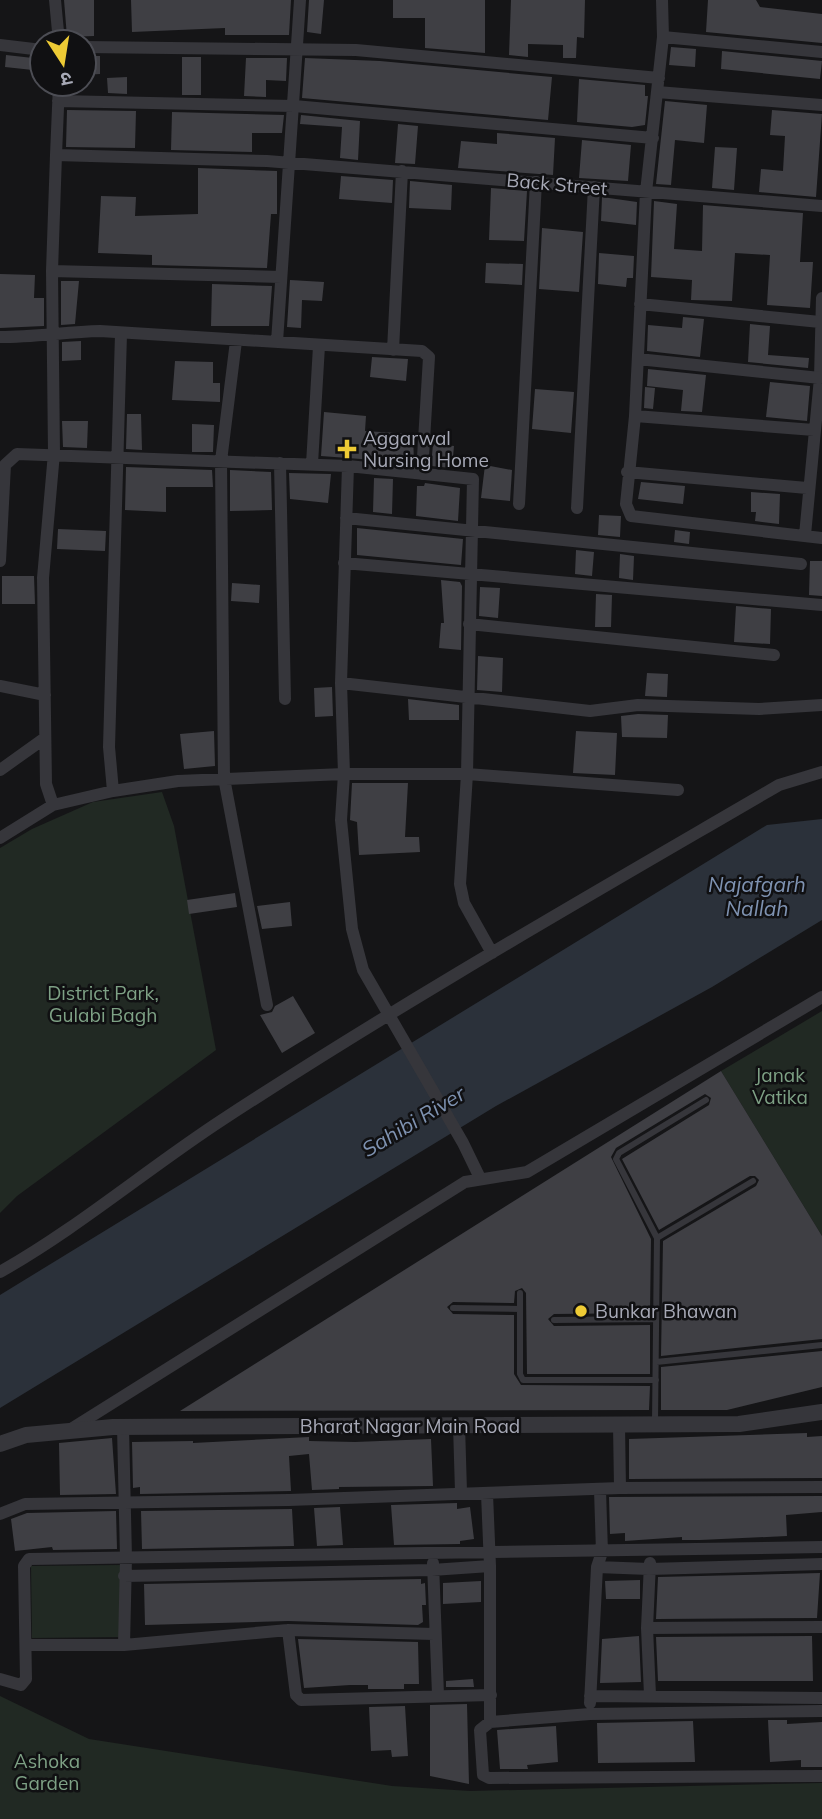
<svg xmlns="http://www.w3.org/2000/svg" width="822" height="1819" font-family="Mulish,'Noto Sans Devanagari',sans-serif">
	<rect width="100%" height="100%" fill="#151517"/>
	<path fill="#212923" d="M162,792L174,826L216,1050L17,1196L0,1213V848L32,829L93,802Z
		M822,1011V1236L721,1071Z
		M120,1565L121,1637L32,1638L31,1566Z
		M0,1696L89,1739L392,1786L470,1791L822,1783V1819H0Z"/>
	<path fill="#2b313a" d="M822,819V920L712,987L496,1106L0,1408V1295L767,825Z"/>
	<path fill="#3f3f44" d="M64,0H94V36L67,37Z
		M131,0H291L289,35H225V28L132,32Z
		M309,0H324L321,34L307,32Z
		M393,0H485V53L425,48V18H393Z
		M511,0H585L584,38L577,37L576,58H563V45L528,44V57L509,55Z
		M708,0H756L760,7L822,14V43L706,32Z
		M671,47L696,49L695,67L669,65Z
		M722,51L822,61L820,79L721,69Z
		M6,55L42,59V71L5,67Z
		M84,56H100V74L84,75Z
		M182,57H201V95H182Z
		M246,58H287L286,81L266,80V97L244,96Z
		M305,58L380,61L552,77L548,120L302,98Z
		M127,77V94L108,93L107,78Z
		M579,79L645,85V96H648L645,125L632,127L577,122Z
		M665,101L707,105L704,143L675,140L671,185L656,184Z
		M67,110L136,111L135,148L66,147Z
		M772,110L822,114L816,197L759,192L761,169L783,171L785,136L770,135Z
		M172,112L284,115L282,133H252V152L171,150Z
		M301,115L360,121L358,160L340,158L342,127L300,124Z
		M398,124L418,126L415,164L395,163Z
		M497,133L555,138L553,175L458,168L461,141L497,144Z
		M582,140L631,145L628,181L579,178Z
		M715,147L737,148L734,190L712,188Z
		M198,168L277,171V214H271L267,268L152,265V255L98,253L101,196L136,197L135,216L198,214Z
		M341,176L393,180L392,203L339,199Z
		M410,181L452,185L451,210L409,208Z
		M491,188L527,191L524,241L489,240Z
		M602,197L637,202L636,225L601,221Z
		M654,201L677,204L674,249L702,251L703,205L803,213L800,262H813L810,308L767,305L770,255L735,253L732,301L691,300L692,280L651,277Z
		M542,228L583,232L579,292L539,289Z
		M599,253L634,256L633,278H627L626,287L598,284Z
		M486,263L523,264L522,285L485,283Z
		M0,274L35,275L34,298H44V326L0,328Z
		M290,280L324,282L322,301L302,300L301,328L287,327Z
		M61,281H79L75,324L61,325Z
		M212,284L272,286L269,326H211Z
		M683,317L704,319L700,357L647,351L648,325L682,328Z
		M750,324L770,326L768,355L809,358L808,368L748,362Z
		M81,341V360L62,361V342Z
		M372,357L408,359L406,381L370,377Z
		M175,361L213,362V383H220V402L172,400Z
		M648,369L706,375L702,412L681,411L683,390L647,386Z
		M770,382L810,386L807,421L766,417Z
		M645,387L655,388L653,409L644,408Z
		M535,389L574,392L571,433L532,429Z
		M324,412L366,416L365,431L413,434L414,463L321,456Z
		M127,414H141L142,450L126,449Z
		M62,421H88L87,448L63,447Z
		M192,424L214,425L213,452H192Z
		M433,444L454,446L452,468L431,466Z
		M485,465L512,470L510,501L481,498Z
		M126,467L212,470L213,487H166V512L125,510Z
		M230,470L271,472L272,510L230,511Z
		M289,473L331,474L328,503L290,499Z
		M374,478L393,479L392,514L373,512Z
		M641,482L685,486L683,504L638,499Z
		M425,483L460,488L458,521L416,516L417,486H424Z
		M751,492L780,494L779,524L755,521L756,512H751Z
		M599,515L621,516L620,537L598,535Z
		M357,528L463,539L461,565L357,555Z
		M58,529L106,531L105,551L57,549Z
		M675,530L690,532L689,544L674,542Z
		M576,550L594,552L592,576L575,574Z
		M620,554L634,556L633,580L619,578Z
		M810,561H822V596L809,595Z
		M2,576H34L35,604H2Z
		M441,580L460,582L462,586L461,650L439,648L441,623H444Z
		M232,583L260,585L259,603L231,601Z
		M480,587L500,588L498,618L479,616Z
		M596,594L612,595L611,627H595Z
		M736,606L771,609L770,644L734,642Z
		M478,656L503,658L502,692L477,690Z
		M647,673L668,674L667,697L645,696Z
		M332,687L333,716L315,717L314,688Z
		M408,699L459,705V720H409Z
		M638,714L668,715L667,738L622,737L621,716Z
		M214,731L215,766L184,769L180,734Z
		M576,731L617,733L615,775L573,773Z
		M352,783H408L405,837H419L420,852L359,855L357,822L350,820Z
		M235,893L237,907L189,914L187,900Z
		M290,902L292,926L262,929L257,906Z
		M293,996L315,1033L282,1053L260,1015L272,1012L275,1006Z
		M721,1071L822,1236V1339L661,1356L663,1241L756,1186L759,1180L755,1176H750L659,1230L622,1159L709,1105L711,1098L705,1094L616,1148L611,1157L651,1239L650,1313L554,1314L548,1319L554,1326L650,1325V1374H527L526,1293L522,1288L515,1291L514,1303L453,1302L447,1307L453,1314L514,1315V1374L521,1385L650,1386L649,1410L180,1411Z
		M822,1351V1387L727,1410H661V1367Z
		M807,1433V1437L822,1436V1478L629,1479V1439Z
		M309,1437V1441L355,1442L431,1439L433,1486L339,1487V1489L312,1490L309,1454L289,1456L291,1491L140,1494V1487L133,1488L132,1442L193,1441V1443Z
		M112,1438L116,1494L60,1495L59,1443Z
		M822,1496V1512L786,1515L787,1536L700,1540H682V1537L625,1541V1533L610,1534L609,1497Z
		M457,1503V1509L470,1507L474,1539L460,1541V1544L394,1545L391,1505Z
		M340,1507L343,1545L317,1546L314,1508Z
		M292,1509L294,1546L142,1549L141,1511Z
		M116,1511L117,1549L53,1550L52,1547L15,1551L11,1519L27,1513Z
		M820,1573L817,1618L656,1619L658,1577Z
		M421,1579V1584L425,1583L426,1605H422L423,1622L418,1625L288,1621L145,1625L144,1584Z
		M640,1580V1599H606L605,1581Z
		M481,1581V1602L443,1604V1583Z
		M639,1636L641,1682L600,1683L602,1639Z
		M812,1636L813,1681H658L656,1637Z
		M298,1639L418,1642L419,1684H404V1689H368V1685H350L304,1688Z
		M473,1679L474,1687H446V1681Z
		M467,1704L469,1784L430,1776V1705Z
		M405,1706L408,1756L392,1757L391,1750L371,1751L369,1707Z
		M768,1720H787V1724L822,1722V1767H801V1760L770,1762Z
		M693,1721L695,1762L598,1763L597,1723Z
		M556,1726L558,1762L527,1765L528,1769H500L497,1730Z"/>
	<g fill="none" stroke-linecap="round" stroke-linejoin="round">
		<path stroke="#36363b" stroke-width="6" d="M657,1238L753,1181
			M520,1293V1374L523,1380H656
			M453,1308L520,1309
			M554,1320L656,1319
			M656,1362L822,1345
			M655,1422L657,1238L616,1159L619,1153L706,1100"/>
		<path stroke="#36363b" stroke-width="12" d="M55,0L59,42
			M662,0L663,37L646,192L635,416L814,430
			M663,37L822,52
			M0,45L42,50
			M84,47L356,50L659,78
			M657,92L822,105
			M58,101L294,106L653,138
			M56,155L59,84
			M52,271L281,277
			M640,304L820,322
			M0,337C34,337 66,332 100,331L422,351L429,357L422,474
			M236,341L221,461L224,778L267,1005
			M277,342L300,0
			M393,350L402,171
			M638,359L820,378
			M635,416L626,504L631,516L822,538
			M280,463L285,699
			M312,464L319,346
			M348,466L341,683L344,774L341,820L352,929L363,970L463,1143L480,1178
			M627,472L807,488
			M519,504L536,182
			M577,508L594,187
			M346,518L801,564
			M805,535L820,378L822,298
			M0,561L5,465L17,454L348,466L473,479L467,774L460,884L464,903L492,953
			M344,563L822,605
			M469,624L774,655
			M341,683L590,711L638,705L759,709L822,705
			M0,686L45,695
			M0,770L45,738
			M113,791L109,747L121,334
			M53,805L46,784L43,578L54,453L52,271L56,155L267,161L822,206
			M0,838L53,805L113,791L178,781L344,774H467L678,790
			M0,1272C78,1228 147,1169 222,1120C404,1001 592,894 779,785L822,772
			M459,1425L461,1492
			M619,1425L620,1488
			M123,1427L126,1558L124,1645
			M71,1429L465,1182L527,1172L822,997
			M487,1494L490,1566V1722
			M0,1514L25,1504L289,1500L620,1488L822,1487
			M433,1563L438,1695
			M597,1567L649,1569L822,1564
			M124,1576L432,1570L490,1566
			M647,1628L822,1627
			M288,1630L296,1695L301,1700L491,1695
			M27,1645H124L288,1630L434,1634
			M0,1679L21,1685L26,1679L24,1566L29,1559L822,1547
			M650,1695L647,1628L650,1563
			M590,1696L822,1698
			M590,1703L597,1567L602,1552L600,1490
			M822,1711L590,1714L490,1722L480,1730L483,1775L489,1778L822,1776"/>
		<path stroke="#36363b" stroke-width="16" d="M0,1444L26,1435L113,1427L739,1424L822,1412"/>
	</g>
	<g fill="#eecb35" stroke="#101012" stroke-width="2.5">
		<path d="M343.5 438.5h7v7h7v7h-7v7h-7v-7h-7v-7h7z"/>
		<circle cx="581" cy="1311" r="7"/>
	</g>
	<g text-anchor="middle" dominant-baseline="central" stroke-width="5" stroke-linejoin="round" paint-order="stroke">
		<g font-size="19" fill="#a7a9b6" stroke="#101012">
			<text transform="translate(557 184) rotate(5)">Back Street</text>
			<text x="410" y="1426">Bharat Nagar Main Road</text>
		</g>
		<g font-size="19" fill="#a7a9b6" stroke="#101012" text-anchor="start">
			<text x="363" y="438">Aggarwal<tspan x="363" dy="22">Nursing Home</tspan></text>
			<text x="595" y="1311">Bunkar Bhawan</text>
		</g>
		<g font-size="19" fill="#7ea185" stroke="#101012">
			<text x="103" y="993">District Park,<tspan x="103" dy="22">Gulabi Bagh</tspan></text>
			<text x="780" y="1075">Janak<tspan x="780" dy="22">Vatika</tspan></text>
			<text x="47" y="1761">Ashoka<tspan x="47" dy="22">Garden</tspan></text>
		</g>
		<g font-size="21" font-style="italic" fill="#7e92b1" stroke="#101012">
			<text x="757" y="884">Najafgarh<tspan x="757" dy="24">Nallah</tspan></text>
			<text transform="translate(413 1121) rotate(-31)">Sahibi River</text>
		</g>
	</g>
	<g transform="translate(63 63) rotate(168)"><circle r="33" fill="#101012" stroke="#4c4d54" stroke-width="2"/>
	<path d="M0-5L12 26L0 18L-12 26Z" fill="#eecb35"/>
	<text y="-10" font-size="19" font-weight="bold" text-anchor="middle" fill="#a7a9b6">उ</text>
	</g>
</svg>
